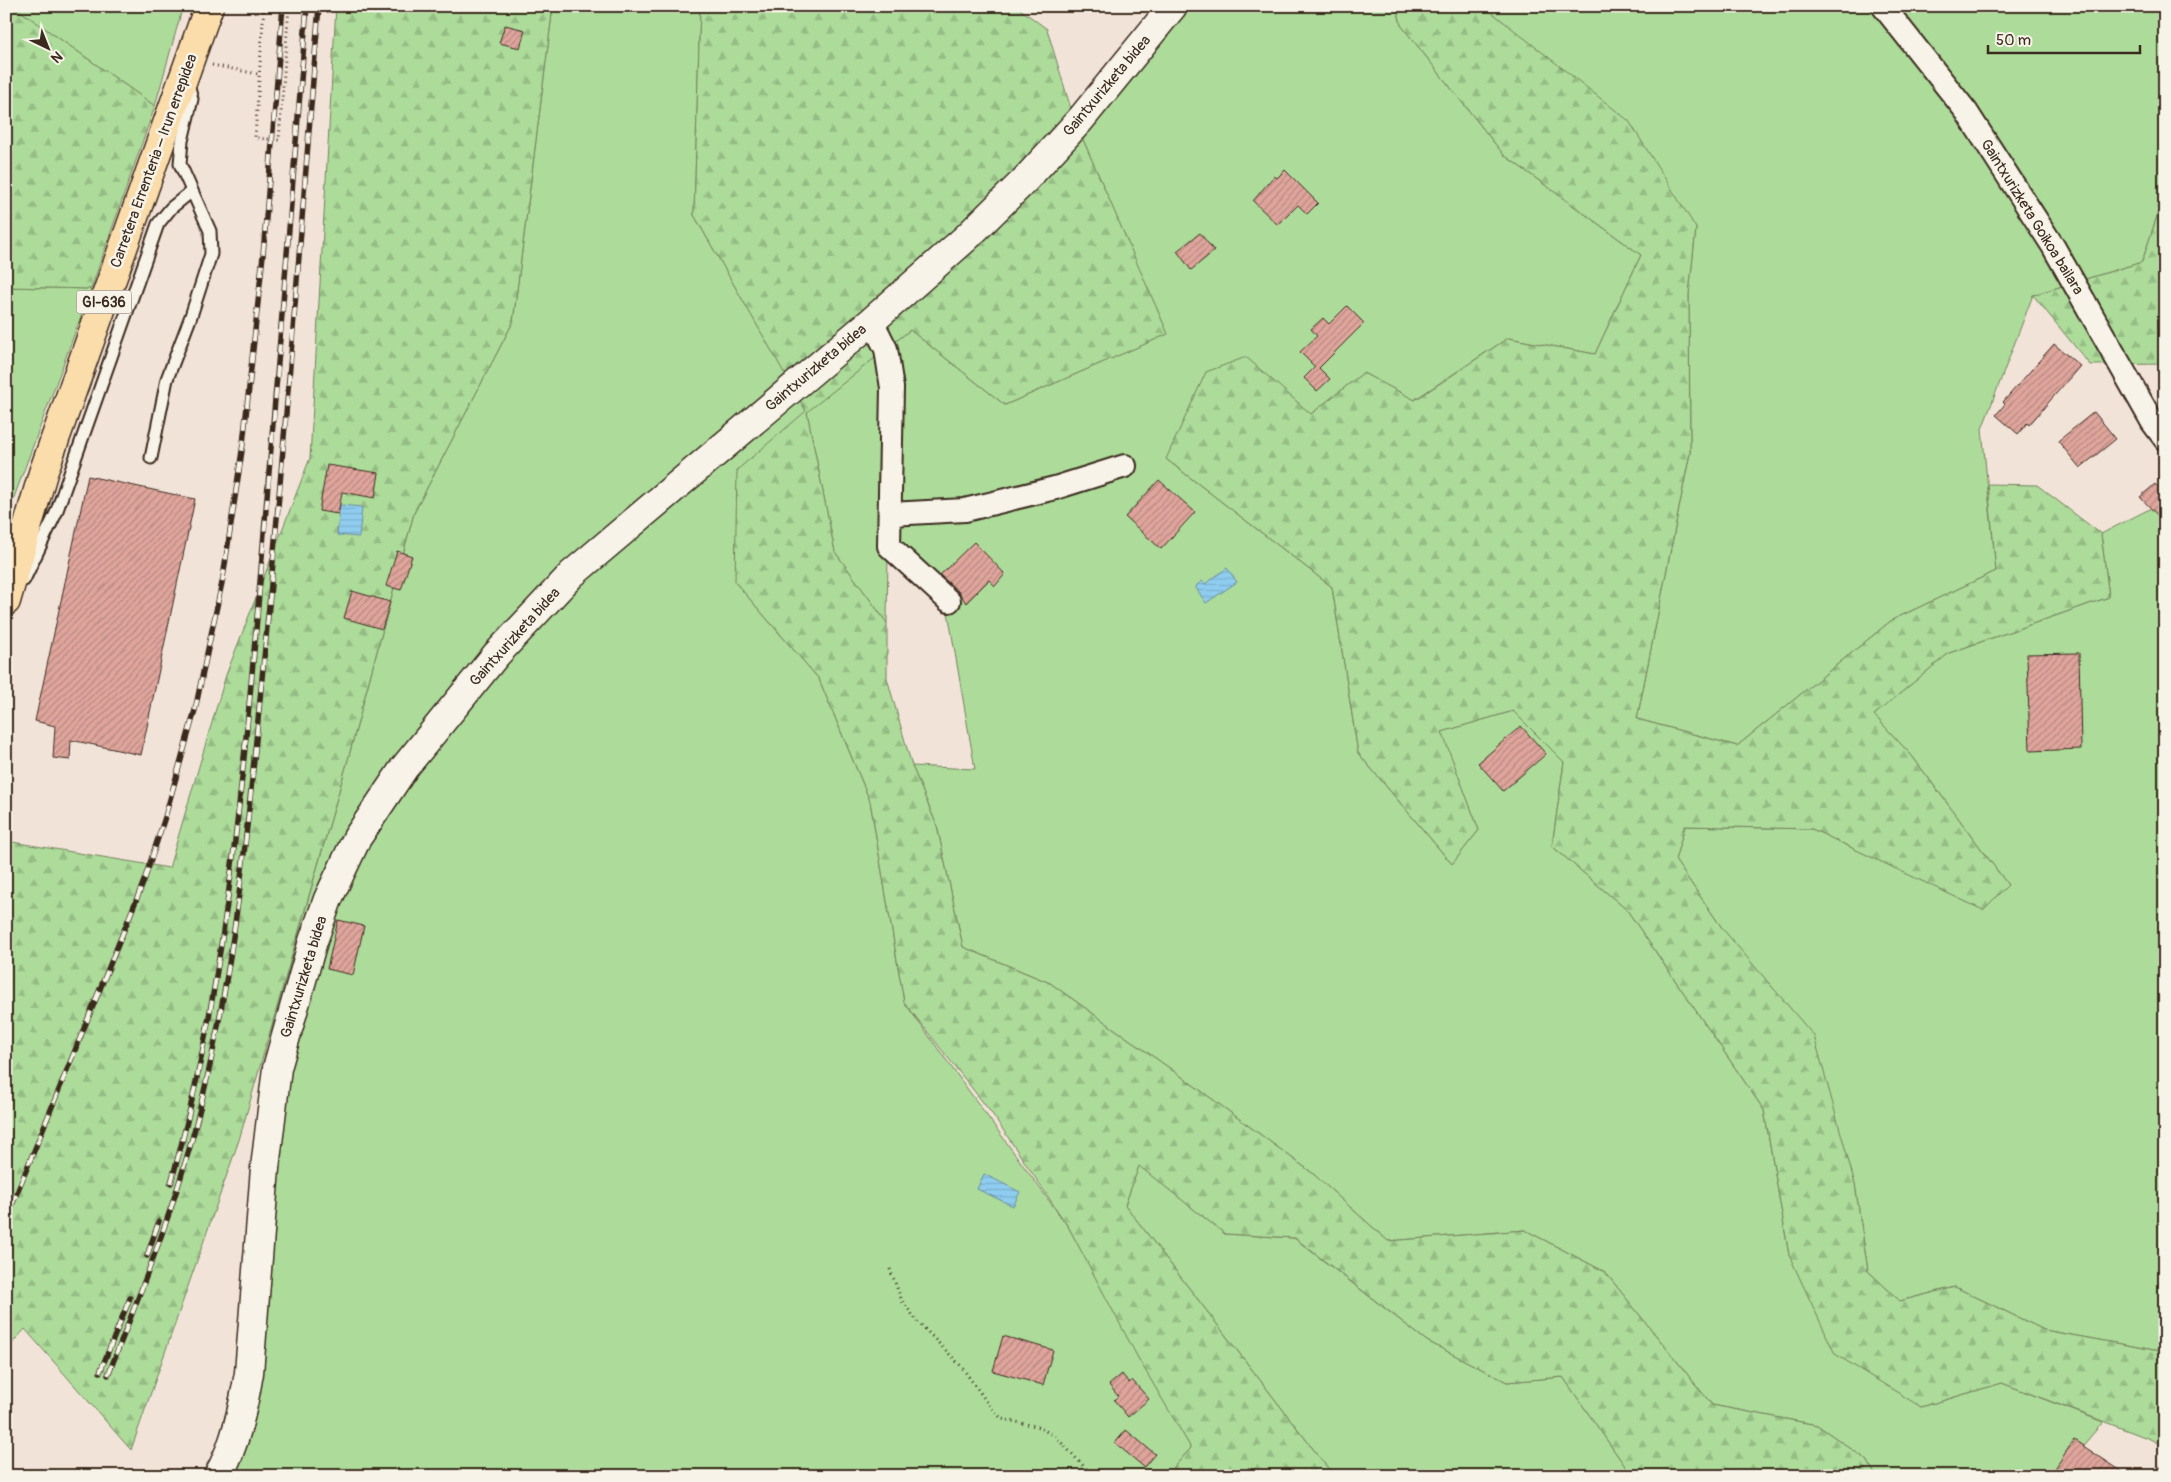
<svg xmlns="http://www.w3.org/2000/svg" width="2171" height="1482" font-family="Pangolin,sans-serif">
	<defs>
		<pattern id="forest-firs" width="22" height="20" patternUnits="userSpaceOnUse" patternTransform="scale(1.25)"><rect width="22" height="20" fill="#acdb9a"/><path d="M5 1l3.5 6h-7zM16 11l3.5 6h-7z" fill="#95bc84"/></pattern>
		<pattern id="water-rules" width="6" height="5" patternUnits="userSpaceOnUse" patternTransform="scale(1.25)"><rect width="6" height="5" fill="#8fcdf0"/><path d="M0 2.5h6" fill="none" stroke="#7cb0cd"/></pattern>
		<pattern id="building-hatch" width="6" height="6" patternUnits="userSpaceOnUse" patternTransform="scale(1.25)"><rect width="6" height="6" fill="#dfa59c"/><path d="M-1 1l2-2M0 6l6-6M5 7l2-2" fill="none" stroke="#b6877f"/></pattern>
	</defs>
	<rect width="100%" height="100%" fill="#f2e3d9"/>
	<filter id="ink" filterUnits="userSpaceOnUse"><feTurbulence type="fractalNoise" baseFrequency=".02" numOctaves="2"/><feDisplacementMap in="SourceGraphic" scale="10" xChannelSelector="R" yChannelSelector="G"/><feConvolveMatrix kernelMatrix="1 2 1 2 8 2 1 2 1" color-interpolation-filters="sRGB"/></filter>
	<g filter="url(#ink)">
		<path fill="#acdb9a" stroke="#74825c" d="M13,6H183L155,106Z
			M553,6H700L694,215L807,411L910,330L1005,405L1167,334L1074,119L1184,6H1397L1401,25L1504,155L1641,255L1595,354L1508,338L1414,400L1363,373L1311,414L1166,459L1332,587L1358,753L1452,864L1479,830L1441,732L1513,711L1564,762L1552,846L1627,910L1764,1110L1789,1255L1921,1407L2002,1383L2103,1422L2057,1476H1876L1867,1460L1817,1425L1712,1405L1605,1272L1525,1230L1388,1241L1311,1172L1189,1082L1050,983L963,947L937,826L912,766L975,769L948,612L888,555L887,623L835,552L807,412L735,582L819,679L870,801L904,1002L1069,1228L1191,1448L1166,1476H210L272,1222L285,1043L269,1037L347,763L414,513L513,322Z
			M1490,6H2165V192L2142,262L2033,295L1982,429L1996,571L1892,620L1737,746L1637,719L1690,453L1689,294L1696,228L1489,11Z
			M6,287L91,289L6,519Z
			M2165,501V1352L2044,1330L1955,1287L1900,1301L1868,1271L1855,1184L1722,928L1675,860L1685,826L1812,829L1983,909L2008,885L1912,756L1874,715L1949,653L2109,597L2101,534Z
			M1139,1165L1225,1234L1294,1238L1427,1341L1507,1382L1563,1377L1627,1469L1643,1476H1334L1125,1205Z"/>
		<path fill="url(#forest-firs)" stroke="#74825c" d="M6,6H13L155,106L91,289L6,287Z
			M336,6H553L513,322L414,513L347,763L239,1140L131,1450L25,1329L6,1350V841L169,868L226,675L310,458Z
			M700,6H1016L1047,29L1074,119L1168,334L1005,405L910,330L807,412L835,552L887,623V678L912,766L937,826L963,947L1050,983L1189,1082L1311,1172L1388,1241L1525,1230L1605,1272L1712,1405L1817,1425L1867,1460L1876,1476H1643L1627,1469L1563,1377L1507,1382L1427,1341L1295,1238L1225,1234L1139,1166L1125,1205L1334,1476H1166L1191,1448L1138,1358L1069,1228L993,1115L904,1002L870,801L819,679L735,582L737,470L806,411L694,215Z
			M1397,6H1490V11L1629,121L1696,228L1689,294L1690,453L1637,719L1737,746L1892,620L1996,571L1988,484L2037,485L2101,534L2109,597L1949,653L1874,715L1912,756L2008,885L1983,910L1812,829L1685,826L1675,860L1722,928L1814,1036L1855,1184L1868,1271L1900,1301L1955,1287L2044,1330L2165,1352V1447L2150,1439L2002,1383L1921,1407L1835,1354L1789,1255L1764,1110L1627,910L1552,846L1564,762L1513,711L1442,732L1479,830L1452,864L1358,753L1332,587L1166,459L1206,372L1246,357L1311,414L1363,373L1415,400L1508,338L1595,354L1641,255L1504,155L1401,25Z
			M2165,192V364L2090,365L2033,295L2142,262Z"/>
		<path fill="url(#water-rules)" stroke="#6d8c9c" d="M340,505L362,507L359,537L337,535Z
			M1227,568L1237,582L1206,603L1196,588L1197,585L1202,581L1205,584Z
			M984,1174L1020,1192L1013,1206L977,1189Z"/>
		<path fill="url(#building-hatch)" stroke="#3b2a1e" d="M505,25L525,30L520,48L499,43Z
			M1285,170L1318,203L1307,214L1298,205L1278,225L1253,201L1274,176L1277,178Z
			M1200,233L1214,251L1191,270L1177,251Z
			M1347,306L1364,323L1319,368L1330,379L1317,391L1304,378L1315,367L1300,352L1317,336L1311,329L1323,318L1329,324Z
			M2054,344L2080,366L2029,425L2027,423L2018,434L1996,415L2005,404L2003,402Z
			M2094,412L2116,439L2080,468L2058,441Z
			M327,465L379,473L375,498L342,492L338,514L319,511Z
			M88,476L195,499L141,755L71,740L70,760L53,758L55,726L35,721Z
			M1159,480L1195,512L1161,549L1125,517Z
			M2155,484L2165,494V523L2140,497Z
			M974,542L1005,574L995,586L989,580L966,603L958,591L940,575Z
			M397,551L412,556L401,590L386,586Z
			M352,591L390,602L382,629L344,618Z
			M2079,653L2081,749L2030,751L2027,654Z
			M1521,726L1546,754L1503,791L1478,763Z
			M338,920L364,926L353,975L327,969Z
			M1003,1336L1053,1350L1043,1385L993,1371Z
			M1122,1374L1129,1383L1132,1380L1149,1399L1128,1417L1114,1400L1118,1396L1109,1385Z
			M1126,1430L1155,1454L1144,1467L1115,1443Z
			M2074,1440L2129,1476H2050Z"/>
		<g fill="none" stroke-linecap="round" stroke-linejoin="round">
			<defs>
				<path id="service" d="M151,458L167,379L191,316L211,254L210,231L180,164L182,141L192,99L188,83
					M24,580L56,513L158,224L171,208L192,191
					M2161,1476L2165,1472"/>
				<path id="minor" d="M1883,6L1966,111L2053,246L2153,423L2165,439
					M872,321L886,349L892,388L889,546L949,601
					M890,514L965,510L1055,488L1125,466"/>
				<path id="secondary" d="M218,1476C236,1444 243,1408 249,1373L265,1168L277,1068L313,941L328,899L357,838L404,768L496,655L572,574L872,321L966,238L1024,181L1081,119L1173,6"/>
				<path id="primary" d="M6,601L43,473L209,6"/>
			</defs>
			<use href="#service" stroke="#3b2a1e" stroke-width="15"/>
			<use href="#minor" stroke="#3b2a1e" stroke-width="26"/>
			<use href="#secondary" stroke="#3b2a1e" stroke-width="31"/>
			<use href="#primary" stroke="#3b2a1e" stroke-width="31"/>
			<path stroke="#3b2a1e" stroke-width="3" stroke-dasharray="1 4" stroke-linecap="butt" d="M264,6L255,138L279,140L289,6
				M212,65L258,74
				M890,1269L902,1301L918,1322L961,1366L989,1405L1002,1419L1036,1426L1055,1436L1093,1476"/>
			<use href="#service" stroke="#f7f3e8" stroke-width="11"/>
			<use href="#minor" stroke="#f7f3e8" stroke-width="22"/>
			<use href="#secondary" stroke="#f7f3e8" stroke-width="28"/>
			<use href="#primary" stroke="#fbddab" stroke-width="28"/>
			<defs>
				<path id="rail" d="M171,1183C223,999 240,808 257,618C275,414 290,210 307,6
					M12,1205L144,881L165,817L195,710L223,578L243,444L263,255L283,6
					M147,1256L159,1221
					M100,1372L130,1298
					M108,1375C143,1286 179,1197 201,1104C236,962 249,814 263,668C285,448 301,227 319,6"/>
			</defs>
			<use href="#rail" stroke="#3b2a1e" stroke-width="5.5"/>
			<use href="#rail" stroke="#f7f3e8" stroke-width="4" stroke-dasharray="11" stroke-linecap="butt"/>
		</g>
	</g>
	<g text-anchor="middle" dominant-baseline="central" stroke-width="5" stroke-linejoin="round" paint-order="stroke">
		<rect fill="#f7f3e8" stroke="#73665b" stroke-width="1" x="76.5" y="290.5" width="55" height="23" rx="4"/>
		<g font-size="14" font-weight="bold" fill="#3b2a1e">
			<text x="104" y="302">GI-636</text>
		</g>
		<g font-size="15" fill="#3b2a1e" stroke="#f7f3e8">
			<text transform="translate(1107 86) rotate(-50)">Gaintxurizketa bidea</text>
			<text transform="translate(154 161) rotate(-70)">Carretera Errenteria – Irun errepidea</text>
			<text transform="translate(2032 217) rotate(58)">Gaintxurizketa Goikoa bailara</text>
			<text transform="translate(816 368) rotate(-40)">Gaintxurizketa bidea</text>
			<text transform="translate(515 637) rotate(-48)">Gaintxurizketa bidea</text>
			<text transform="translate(304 977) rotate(-73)">Gaintxurizketa bidea</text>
		</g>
	</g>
	<rect width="2171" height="1482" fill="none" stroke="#f7f3e8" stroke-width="25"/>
	<rect x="12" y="12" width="2146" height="1457" fill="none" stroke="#3b2a1e" stroke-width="2" filter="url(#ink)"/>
	<g transform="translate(48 48) rotate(137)" stroke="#f7f3e8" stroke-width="4" paint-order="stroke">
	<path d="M0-4L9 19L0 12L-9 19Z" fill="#3b2a1e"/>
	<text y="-8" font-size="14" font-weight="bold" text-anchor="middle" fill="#3b2a1e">N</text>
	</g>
	<path d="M1988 45v8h152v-8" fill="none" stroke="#3b2a1e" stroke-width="2.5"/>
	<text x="1996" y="45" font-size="15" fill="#3b2a1e" stroke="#f7f3e8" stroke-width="4" paint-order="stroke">50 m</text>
</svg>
